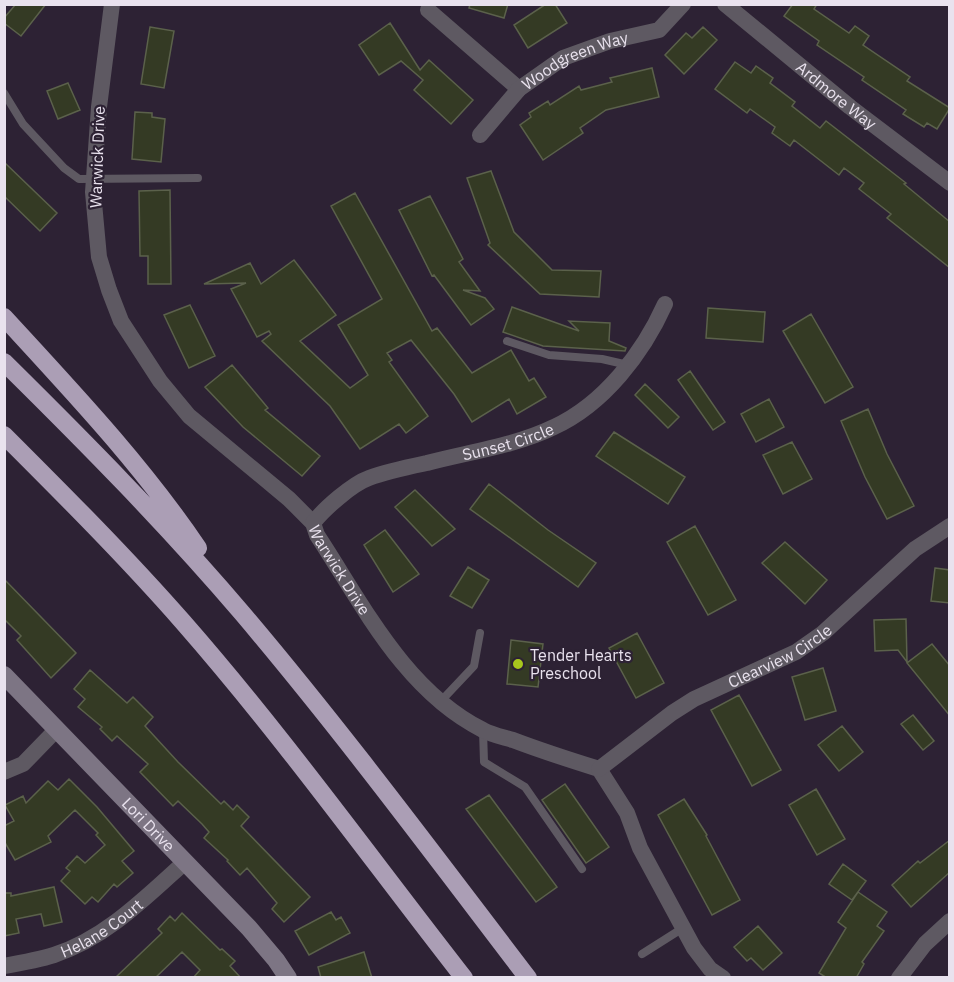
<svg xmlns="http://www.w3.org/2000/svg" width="954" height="982" font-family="'IBM Plex Sans',sans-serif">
	<rect width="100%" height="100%" fill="#2d2234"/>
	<path fill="#343a24" stroke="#5b614b" stroke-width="1.5" d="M16,4H46L21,36L4,23V18Z
		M470,4H508L504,18L469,8Z
		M546,4H555L567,23L528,48L514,25Z
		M793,4H817L814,9L849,33L855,26L869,36L863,45L910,77L907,81L950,108L937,129L927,123L924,127L903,114L906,110L862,80L864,77L817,45L819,41L784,16Z
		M390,23L420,70L429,60L473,100L451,124L414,90L423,80L401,61L379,75L359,45Z
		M150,27L174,31L164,88L141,84Z
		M703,27L717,40L684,74L665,55L686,33L692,38Z
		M735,62L751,73L756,66L773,78L770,83L795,102L792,106L820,128L826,121L906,183L904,184L950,222V268L887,218L891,214L859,189L864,183L844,168L839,175L794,140L790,146L772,133L775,127L750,109L747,113L715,89Z
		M652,68L659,97L606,110L580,128L583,133L543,160L520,125L531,117L529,113L548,101L550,105L579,86L581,90L612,82L610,78Z
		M68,83L80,110L58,119L47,91Z
		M135,112L152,113V117L165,119L161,162L132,159Z
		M4,162L57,213L40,231L4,196Z
		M491,171L514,232L552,270L601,271L599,297L540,294L488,245L490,243L467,178Z
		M170,190L171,284H148V256H140L139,191Z
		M355,193L432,331L437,328L472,373L511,350L529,381L534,378L546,397L517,414L509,399L472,422L454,394L411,340L387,353L392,360L389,362L428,416L406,433L399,424L360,449L330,406L262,341L271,334L269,331L257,337L231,289L246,283L204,284L250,263L261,284L294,260L336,315L300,341L350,388L368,375L338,325L382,299L331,206Z
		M430,196L463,259L459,262L480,291L463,290L485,298L494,309L471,325L434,275L432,276L399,210Z
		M190,305L215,356L189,368L164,315Z
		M512,307L579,331L569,321L610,323L609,341L626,348L625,351L543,346L503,332Z
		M708,308L765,312L763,342L706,338Z
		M811,314L853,387L825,403L783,331Z
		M232,365L268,408L265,410L320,456L302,476L243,427L205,387Z
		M690,371L725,422L713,430L678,380Z
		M645,384L679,417L668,428L635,395Z
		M769,399L784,427L756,442L741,414Z
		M868,409L887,454L914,506L887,519L865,477L841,421Z
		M614,432L685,477L668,504L596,456Z
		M792,442L812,479L783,494L763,455Z
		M489,484L548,530L596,563L578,587L470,509Z
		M415,490L455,529L432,546L395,507Z
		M695,526L736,600L708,615L667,542Z
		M385,530L419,574L393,592L364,545Z
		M785,542L827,580L805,604L762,563Z
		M468,567L489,580L472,608L450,596Z
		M935,568L950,570V603L931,601Z
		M4,579L76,653L51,678L17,640L21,636L4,619Z
		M906,619L907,662L898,650L875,651L874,620Z
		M637,633L664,683L636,698L609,648Z
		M511,640L543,644L538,687L507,684Z
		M932,644L950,666V716L907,663Z
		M823,668L836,711L805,720L792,677Z
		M90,670L127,703L133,697L153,717L145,726L178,762L221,804L224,801L233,810L237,805L249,817L241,826L310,897L284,922L272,909L277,903L247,868L240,875L227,861L228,860L204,838L209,832L202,824L178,801L173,806L140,772L148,764L117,736L112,741L100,729L102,727L78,707L85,699L74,689Z
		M739,695L781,770L752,786L711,710Z
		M913,715L934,741L923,750L901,724Z
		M842,726L863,752L839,771L818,745Z
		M69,779L97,807L134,851L122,861L133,873L117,887L114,884L98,902L92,897L85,904L61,881L70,871L66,868L77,856L85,863L105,845L96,835L98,833L75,810L48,836L51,842L15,860L4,841V826L14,821L5,805L23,796L26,803L48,781L58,790Z
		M565,784L609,847L586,863L542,800Z
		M816,789L845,839L817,855L789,805Z
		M489,795L557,887L536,902L466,809Z
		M684,799L707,835L706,836L740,900L712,915L658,815Z
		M950,840V872L911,907L892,885L918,861L920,863Z
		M843,864L866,881L852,900L829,884Z
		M54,887L62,922L44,926L41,914L16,919L19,933L4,936V893H11V896Z
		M858,892L887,912L877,926L884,931L862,962L864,964L856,978H827L819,973L846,928L838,922Z
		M331,912L336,920L341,917L350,933L309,955L295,931Z
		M182,913L220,950L222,949L235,961L230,966L241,978H193L200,970L182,952L155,978H115L162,933L158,929L170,916L175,921Z
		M758,926L782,953L763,970L751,958L747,961L734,947Z
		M364,952L372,978H321L318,967Z"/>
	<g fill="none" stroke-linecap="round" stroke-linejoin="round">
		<path stroke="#5e5962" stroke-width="8" d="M4,93L23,124L64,168L79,179L198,178
			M507,341L549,355L602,359L628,365
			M441,701L474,666L480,633
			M483,730L484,762L525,787L582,869
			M642,954L683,928"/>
		<g stroke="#5e5962" stroke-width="16">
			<path id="s1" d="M112,4L99,107L93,192L99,257L109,290L121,321L160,381L189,416L289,499L313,523L317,535C363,605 405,691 483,730C492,735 503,737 513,740C542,751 570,760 599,769L627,813L640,848L694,948L710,969L723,978"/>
			<path id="s2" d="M725,4L850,107L950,183"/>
			<path d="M428,10L519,89"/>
			<path id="s3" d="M480,135L519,89L563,58L610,41L659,30L683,4"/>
			<path id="s4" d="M313,523C324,509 352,484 369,478C388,471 408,467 427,463C468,452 515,446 554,427C604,404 643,353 665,304"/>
			<path id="s5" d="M599,769L672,713L694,699L796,652L823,633L915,549L950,526"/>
			<path d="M4,772L23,764L57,729"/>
			<path id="s6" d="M4,966C21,963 38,960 54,955C106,938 145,898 185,862"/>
			<path d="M899,978L925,944L950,921"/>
		</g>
		<path stroke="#7d7584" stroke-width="18" id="s7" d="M4,675L249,928L276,960L288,978"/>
		<path stroke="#ab9eb5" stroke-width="18" d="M4,317C72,391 142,465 198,548
			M4,362C86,443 167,525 242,613C342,731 434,855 528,978
			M4,435C65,496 126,557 183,622C282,735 371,859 464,978"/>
	</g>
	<circle fill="#a8c71d" stroke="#2d2234" stroke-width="2" cx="518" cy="664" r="6"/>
	<g text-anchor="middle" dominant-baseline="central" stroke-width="4.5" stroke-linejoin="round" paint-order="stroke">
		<g font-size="16" fill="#e9e2ee" stroke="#2d2234">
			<text stroke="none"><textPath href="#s3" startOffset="124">Woodgreen Way</textPath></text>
			<text stroke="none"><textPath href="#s2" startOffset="144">Ardmore Way</textPath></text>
			<text transform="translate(97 157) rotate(-88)">Warwick Drive</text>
			<text stroke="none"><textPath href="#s4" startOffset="216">Sunset Circle</textPath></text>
			<text stroke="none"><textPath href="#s1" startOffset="657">Warwick Drive</textPath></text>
			<text stroke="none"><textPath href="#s5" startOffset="214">Clearview Circle</textPath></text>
			<text stroke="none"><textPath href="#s7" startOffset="208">Lori Drive</textPath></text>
			<text stroke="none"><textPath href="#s6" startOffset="106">Helane Court</textPath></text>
		</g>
		<g font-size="16" fill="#e9e2ee" stroke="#2d2234" text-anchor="start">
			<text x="530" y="655">Tender Hearts<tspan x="530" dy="18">Preschool</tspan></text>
		</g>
	</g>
	<rect width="954" height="982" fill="none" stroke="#e9e2ee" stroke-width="12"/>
</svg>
